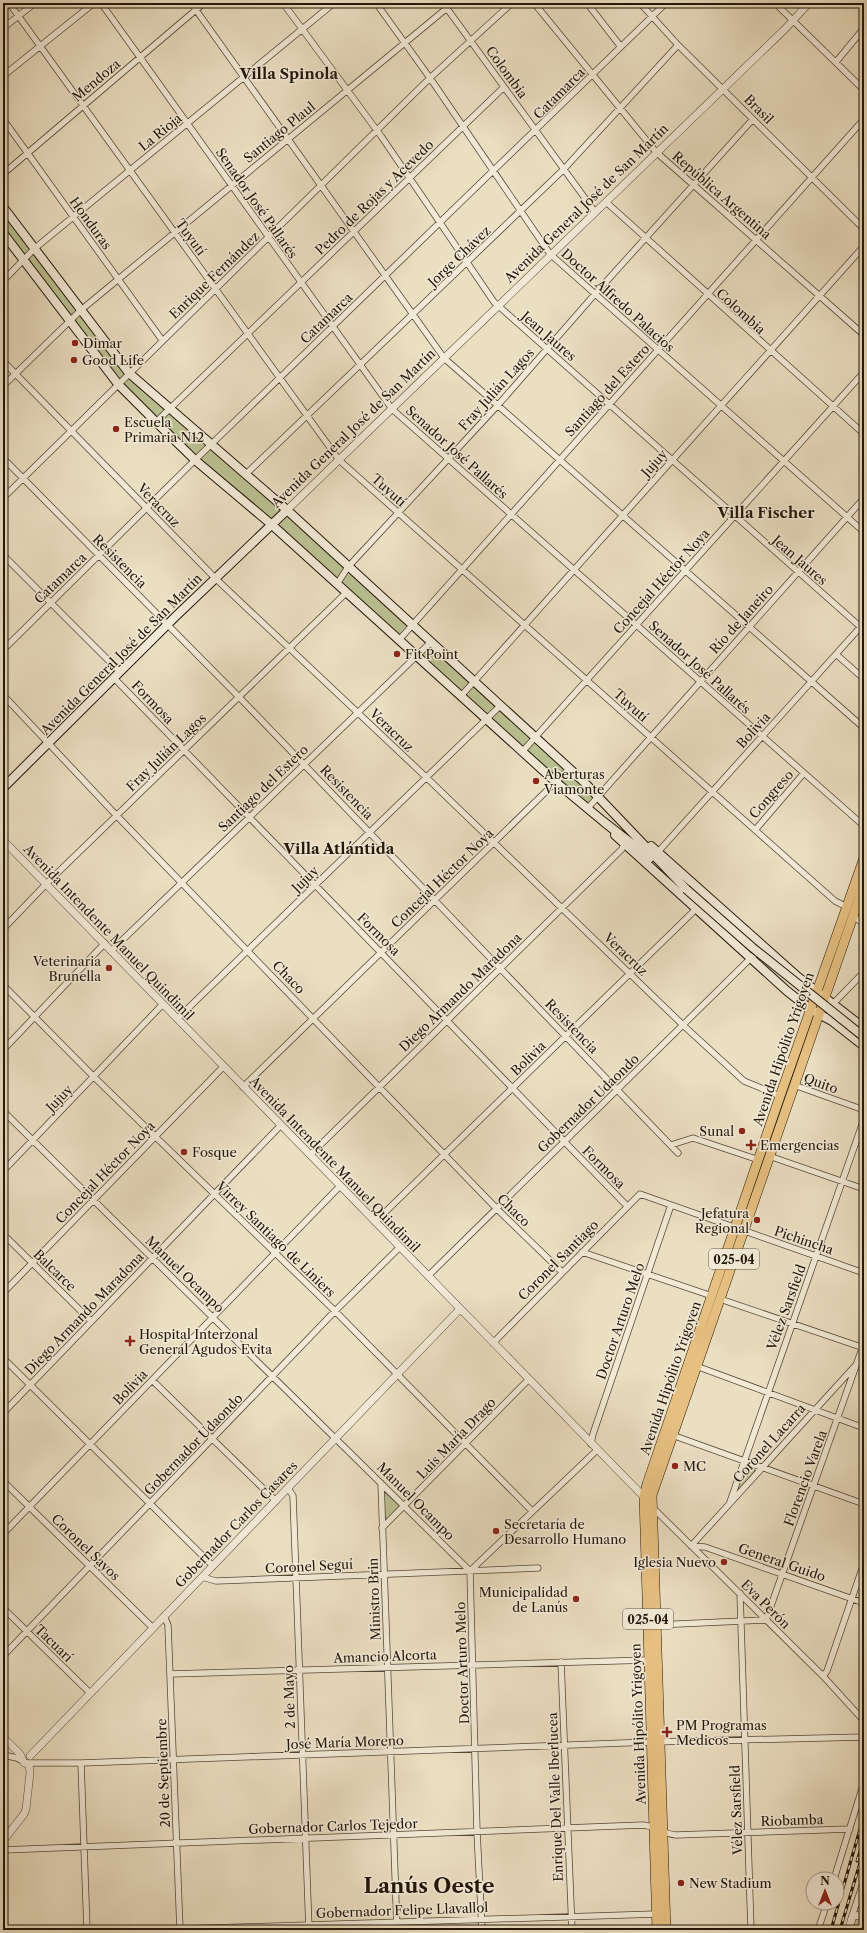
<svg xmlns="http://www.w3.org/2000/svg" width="867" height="1933" font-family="'Libre Caslon Text',serif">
	<rect width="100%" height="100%" fill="#ebdfc2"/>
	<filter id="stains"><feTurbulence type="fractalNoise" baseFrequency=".005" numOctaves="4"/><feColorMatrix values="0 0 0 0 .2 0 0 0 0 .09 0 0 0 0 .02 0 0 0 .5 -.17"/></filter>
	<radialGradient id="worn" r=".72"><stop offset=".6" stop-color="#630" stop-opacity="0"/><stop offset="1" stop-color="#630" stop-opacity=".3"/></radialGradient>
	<path fill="#bac191" stroke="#6e6c4c" d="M3,207L129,373L411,625L399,640L118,384L3,233Z
		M430,643L597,796L587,809L416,656Z
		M746,1465L754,1468L755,1471L740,1488L737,1489L743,1466Z
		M384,1492L400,1506L385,1522Z
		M858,1918H864V1930H852L855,1921Z"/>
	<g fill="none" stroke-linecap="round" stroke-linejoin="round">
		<defs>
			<path id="minor" d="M9,3L339,460L835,901L847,907
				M101,3L392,409L864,826
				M191,3L444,358L864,728
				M283,3L381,136L494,302L864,630
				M376,3L430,78L550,254L864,532
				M443,3L595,212
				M534,3L656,152L864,335
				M587,3L621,47
				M640,3L678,45L864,229
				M775,3L864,90
				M3,28L35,3
				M836,62L864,28
				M3,76L94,3
				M3,119L162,340
				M3,174L204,3
				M606,202L864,434
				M3,281L34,249L334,3
				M3,361L215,578L427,778L684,1026L744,1081L780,1096
				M3,386L81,310L447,8
				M156,422L504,87
				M3,458L239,697L678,1153
				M246,474L564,169L678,45
				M3,498L430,78L512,3
				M3,555L120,672
				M337,584L348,567L498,405L595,294L753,119
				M399,640L864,119
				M3,650L195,460L666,3
				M837,655L864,679
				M114,678L627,1206
				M3,695L117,816L497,1209L562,1272
				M461,696L864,246
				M522,752L864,372
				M587,809L864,498
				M756,829L804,773
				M658,852L864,623
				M853,916L864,924
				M3,929L47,883L346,593
				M112,950L430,643
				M3,985L94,1077L335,1311L532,1511
				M831,1006L864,972
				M177,1019L500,706
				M3,1050L105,943
				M794,1085L864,1110
				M243,1087L569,769
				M3,1111C159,1264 315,1417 470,1571
				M671,1145L693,1138L759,1160
				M310,1155L622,849L624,844
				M769,1156L864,1189
				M3,1171L163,1004
				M375,1222L696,909
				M3,1234L91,1321
				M582,1252L712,1296
				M428,1276L760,949
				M3,1293L223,1067
				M720,1299L864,1348
				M493,1343L640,1194L864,1273
				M3,1358L213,1566
				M696,1366L864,1428
				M152,1380L276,1501
				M3,1413L281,1125
				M672,1435L864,1504
				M591,1444L593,1434L671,1205
				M3,1481L153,1628
				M381,1483L397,1930
				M288,1488L293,1496L309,1930
				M730,1502L864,1119
				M653,1508L823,1676L864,1721
				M382,1528L528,1380
				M3,1534L340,1186
				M691,1546L864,1356
				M691,1546L705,1547L864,1603
				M202,1577L216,1581L538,1568
				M740,1593L751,1930
				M3,1608L90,1693
				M164,1616L168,1625L180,1930
				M766,1620L864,1343
				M656,1625L766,1620
				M3,1656L335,1311L400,1247
				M561,1662L572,1930
				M170,1674L649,1660
				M823,1676L827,1671L864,1563
				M3,1755L17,1758L23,1761
				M30,1763H81L651,1742L864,1737
				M81,1763L87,1930
				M3,1850L643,1825C655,1826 663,1834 676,1835L850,1829
				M834,1879L864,1782
				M860,1897V1903L864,1909
				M851,1919L864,1880
				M148,1930L656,1914
				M482,1930L477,1832L470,1571L597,1450
				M818,1930L827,1903"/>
			<path id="tertiary" d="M287,510L785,29L809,3
				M3,840L646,1499
				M3,1737L20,1754L24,1763L29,1764
				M30,1756L460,1309
				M3,1841L24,1814L26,1809L30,1773L29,1764
				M848,1930L853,1916L864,1915"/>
			<path id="secondary" d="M3,207L129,373L287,510L583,781L686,889
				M3,233L118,384L156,422L195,460L271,524L557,783L604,822L650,858
				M3,788L175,617L287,510
				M615,835L787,991L810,1009L832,1021L864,1046
				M651,846L798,977L864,1028"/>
			<path id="primary" d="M657,1930L644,1496L647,1484L780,1096L864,858
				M666,1930L652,1495L864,885"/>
		</defs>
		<use href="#minor" stroke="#544836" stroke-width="7"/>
		<use href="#tertiary" stroke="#544836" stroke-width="8"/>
		<use href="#secondary" stroke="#211608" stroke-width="10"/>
		<use href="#primary" stroke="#211608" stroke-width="10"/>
		<use href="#minor" stroke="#f2ead7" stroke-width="5.5"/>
		<use href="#tertiary" stroke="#f2ead7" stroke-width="7"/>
		<use href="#secondary" stroke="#f2ead7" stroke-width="8"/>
		<use href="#primary" stroke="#e6c081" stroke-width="9"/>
		<defs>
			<path id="rail" d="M857,1861L864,1839
				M831,1930L864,1815
				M840,1930L862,1856"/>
		</defs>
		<use href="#rail" stroke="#211608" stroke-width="3"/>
		<use href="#rail" stroke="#f2ead7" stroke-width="1.5" stroke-dasharray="4.5" stroke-linecap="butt"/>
		<defs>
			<path id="secondary-bridge" d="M686,889L753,948L864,1037"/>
		</defs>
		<use href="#secondary-bridge" stroke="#211608" stroke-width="10" stroke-linecap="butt"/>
		<use href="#secondary-bridge" stroke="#f2ead7" stroke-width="8"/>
	</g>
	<g fill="#8f2418" stroke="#f2ead7" stroke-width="1.5">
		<circle cx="75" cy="343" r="4"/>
		<circle cx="74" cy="360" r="4"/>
		<circle cx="116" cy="429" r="4"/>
		<circle cx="397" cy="654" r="4"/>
		<circle cx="536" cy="781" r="4"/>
		<circle cx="109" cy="968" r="4"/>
		<circle cx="742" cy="1131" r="4"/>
		<path d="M749 1139h4v4h4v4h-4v4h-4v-4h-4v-4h4z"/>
		<circle cx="184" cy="1152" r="4"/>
		<circle cx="757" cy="1220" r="4"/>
		<path d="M128 1335h4v4h4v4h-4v4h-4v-4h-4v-4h4z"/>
		<circle cx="675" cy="1466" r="4"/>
		<circle cx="496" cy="1531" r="4"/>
		<circle cx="724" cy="1562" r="4"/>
		<circle cx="576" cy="1599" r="4"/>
		<path d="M665 1726h4v4h4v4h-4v4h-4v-4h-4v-4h4z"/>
		<circle cx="681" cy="1883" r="4"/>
	</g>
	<g text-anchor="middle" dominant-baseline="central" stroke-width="3" stroke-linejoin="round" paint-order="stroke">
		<g fill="#f2ead7" stroke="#605646" stroke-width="1">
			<rect x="709" y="1249" width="50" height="20" rx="3"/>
			<rect x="623" y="1609" width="50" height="20" rx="3"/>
		</g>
		<g font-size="12" font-weight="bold" fill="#211608">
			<text x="734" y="1259">025-04</text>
			<text x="648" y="1619">025-04</text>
		</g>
		<g font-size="13" fill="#211608" stroke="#f2ead7">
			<text transform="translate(507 72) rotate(54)">Colombia</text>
			<text transform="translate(96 80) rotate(-40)">Mendoza</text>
			<text transform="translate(559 93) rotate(-45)">Catamarca</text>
			<text transform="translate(759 109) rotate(45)">Brasil</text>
			<text transform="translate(160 132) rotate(-39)">La Rioja</text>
			<text transform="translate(279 132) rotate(-39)">Santiago Plaul</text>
			<text transform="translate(722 195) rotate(41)">República Argentina</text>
			<text transform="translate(374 197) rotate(-44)">Pedro de Rojas y Acevedo</text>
			<text transform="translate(257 203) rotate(55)">Senador José Pallarés</text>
			<text transform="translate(586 203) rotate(-44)">Avenida General José de San Martín</text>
			<text transform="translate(91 223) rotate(54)">Honduras</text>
			<text transform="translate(191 237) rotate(54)">Tuyutí</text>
			<text transform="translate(459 256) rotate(-44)">Jorge Chávez</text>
			<text transform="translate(214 275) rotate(-44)">Enrique Fernández</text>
			<text transform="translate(618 300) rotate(42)">Doctor Alfredo Palacios</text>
			<text transform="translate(741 311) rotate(42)">Colombia</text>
			<text transform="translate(326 318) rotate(-44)">Catamarca</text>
			<text transform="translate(549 336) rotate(41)">Jean Jaures</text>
			<text transform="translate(496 389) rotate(-48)">Fray Julián Lagos</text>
			<text transform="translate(607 390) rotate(-48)">Santiago del Estero</text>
			<text transform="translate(353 428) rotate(-44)">Avenida General José de San Martín</text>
			<text transform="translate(457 452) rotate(42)">Senador José Pallarés</text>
			<text transform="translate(654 463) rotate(-48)">Jujuy</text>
			<text transform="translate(389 490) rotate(42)">Tuyutí</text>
			<text transform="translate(159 505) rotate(46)">Veracruz</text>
			<text transform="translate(800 560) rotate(41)">Jean Jaures</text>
			<text transform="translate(120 561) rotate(45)">Resistencia</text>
			<text transform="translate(60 578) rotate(-44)">Catamarca</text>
			<text transform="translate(661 581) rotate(-48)">Concejal Héctor Noya</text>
			<text transform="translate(741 619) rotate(-48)">Río de Janeiro</text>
			<text transform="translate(121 654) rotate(-45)">Avenida General José de San Martín</text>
			<text transform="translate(700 667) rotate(42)">Senador José Pallarés</text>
			<text transform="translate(153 702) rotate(46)">Formosa</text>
			<text transform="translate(631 705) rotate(42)">Tuyutí</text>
			<text transform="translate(392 730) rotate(44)">Veracruz</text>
			<text transform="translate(753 730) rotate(-48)">Bolivia</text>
			<text transform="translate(166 752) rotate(-44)">Fray Julián Lagos</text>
			<text transform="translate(263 788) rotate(-44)">Santiago del Estero</text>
			<text transform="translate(347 792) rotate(46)">Resistencia</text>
			<text transform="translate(771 794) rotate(-49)">Congreso</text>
			<text transform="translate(442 878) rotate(-44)">Concejal Héctor Noya</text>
			<text transform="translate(305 879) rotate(-44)">Jujuy</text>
			<text transform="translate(109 932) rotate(46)">Avenida Intendente Manuel Quindimil</text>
			<text transform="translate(379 934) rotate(45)">Formosa</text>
			<text transform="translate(626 954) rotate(44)">Veracruz</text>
			<text transform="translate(289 977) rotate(46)">Chaco</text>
			<text transform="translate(460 992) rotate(-44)">Diego Armando Maradona</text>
			<text transform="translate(572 1026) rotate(46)">Resistencia</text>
			<text transform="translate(783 1049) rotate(-71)">Avenida Hipólito Yrigoyen</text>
			<text transform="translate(528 1058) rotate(-44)">Bolivia</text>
			<text transform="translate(821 1083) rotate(20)">Quito</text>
			<text transform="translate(59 1098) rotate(-46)">Jujuy</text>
			<text transform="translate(588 1103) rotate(-44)">Gobernador Udaondo</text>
			<text transform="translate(335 1164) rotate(46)">Avenida Intendente Manuel Quindimil</text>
			<text transform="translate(604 1167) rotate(45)">Formosa</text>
			<text transform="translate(105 1172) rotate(-46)">Concejal Héctor Noya</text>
			<text transform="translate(514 1210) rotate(44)">Chaco</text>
			<text transform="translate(276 1239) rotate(44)">Virrey Santiago de Liniers</text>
			<text transform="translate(804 1240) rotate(19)">Pichincha</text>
			<text transform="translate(558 1260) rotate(-45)">Coronel Santiago</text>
			<text transform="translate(55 1270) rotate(44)">Balcarce</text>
			<text transform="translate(185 1274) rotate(44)">Manuel Ocampo</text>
			<text transform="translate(786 1307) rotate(-70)">Vélez Sarsfield</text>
			<text transform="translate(84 1313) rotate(-46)">Diego Armando Maradona</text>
			<text transform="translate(620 1321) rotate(-71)">Doctor Arturo Melo</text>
			<text transform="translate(670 1378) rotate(-71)">Avenida Hipólito Yrigoyen</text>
			<text transform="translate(130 1387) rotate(-46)">Bolivia</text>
			<text transform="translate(456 1438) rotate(-46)">Luis María Drago</text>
			<text transform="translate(769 1443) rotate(-48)">Coronel Lacarra</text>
			<text transform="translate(193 1444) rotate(-46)">Gobernador Udaondo</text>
			<text transform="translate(805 1478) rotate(-70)">Florencio Varela</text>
			<text transform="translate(416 1501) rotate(45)">Manuel Ocampo</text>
			<text transform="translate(236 1524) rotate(-46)">Gobernador Carlos Casares</text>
			<text transform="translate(86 1547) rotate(44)">Coronel Sayos</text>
			<text transform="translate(782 1562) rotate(19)">General Guido</text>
			<text transform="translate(309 1566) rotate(-3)">Coronel Seguí</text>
			<text transform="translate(374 1599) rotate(-92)">Ministro Brin</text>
			<text transform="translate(766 1604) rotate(45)">Eva Perón</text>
			<text transform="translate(54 1643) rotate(44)">Tacuarí</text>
			<text transform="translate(385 1656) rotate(-2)">Amancio Alcorta</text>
			<text transform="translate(462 1663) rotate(-92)">Doctor Arturo Melo</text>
			<text transform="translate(289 1697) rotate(-92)">2 de Mayo</text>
			<text transform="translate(638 1724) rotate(-92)">Avenida Hipólito Yrigoyen</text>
			<text transform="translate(345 1742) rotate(-2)">José María Moreno</text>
			<text transform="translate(163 1773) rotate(-92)">20 de Septiembre</text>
			<text transform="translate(555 1797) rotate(-92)">Enrique Del Valle Iberlucea</text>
			<text transform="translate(736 1810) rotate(-92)">Vélez Sarsfield</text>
			<text transform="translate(792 1820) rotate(-2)">Riobamba</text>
			<text transform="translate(333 1826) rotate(-2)">Gobernador Carlos Tejedor</text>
			<text transform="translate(402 1910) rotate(-2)">Gobernador Felipe Llavallol</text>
		</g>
		<g font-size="13" fill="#211608" stroke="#f2ead7" text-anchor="start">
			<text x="83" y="343">Dimar</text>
			<text x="82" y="360">Good Life</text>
			<text x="124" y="422">Escuela<tspan x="124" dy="15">Primaria N12</tspan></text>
			<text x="405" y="654">Fit Point</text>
			<text x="544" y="774">Aberturas<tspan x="544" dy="15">Viamonte</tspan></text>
			<text x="101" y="961" text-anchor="end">Veterinaria<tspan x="101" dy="15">Brunella</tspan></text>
			<text x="734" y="1131" text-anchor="end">Sunal</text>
			<text x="760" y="1145">Emergencias</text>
			<text x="192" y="1152">Fosque</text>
			<text x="749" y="1213" text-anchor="end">Jefatura<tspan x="749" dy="15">Regional</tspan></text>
			<text x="139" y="1334">Hospital Interzonal<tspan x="139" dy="15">General Agudos Evita</tspan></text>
			<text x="683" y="1466">MC</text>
			<text x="504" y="1524">Secretaría de<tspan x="504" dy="15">Desarrollo Humano</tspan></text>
			<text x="716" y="1562" text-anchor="end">Iglesia Nuevo</text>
			<text x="568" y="1592" text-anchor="end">Municipalidad<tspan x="568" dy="15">de Lanús</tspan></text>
			<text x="676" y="1725">PM Programas<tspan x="676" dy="15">Medicos</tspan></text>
			<text x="689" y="1883">New Stadium</text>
		</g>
		<g font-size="15" font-weight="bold" fill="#211608" stroke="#f2ead7">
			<text x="289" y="73">Villa Spinola</text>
			<text x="766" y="512">Villa Fischer</text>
			<text x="339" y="848">Villa Atlántida</text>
		</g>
		<g font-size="21" font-weight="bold" fill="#211608" stroke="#f2ead7">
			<text x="429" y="1885">Lanús Oeste</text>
		</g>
	</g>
	<rect width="867" height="1933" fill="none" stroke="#ebdfc2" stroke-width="16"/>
	<rect x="4" y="4" width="859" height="1925" fill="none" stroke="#211608" stroke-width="2"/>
	<rect x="8" y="8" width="851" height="1917" fill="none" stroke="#211608"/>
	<g transform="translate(825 1891)"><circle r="19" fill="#f2ead7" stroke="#9e9584"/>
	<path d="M0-3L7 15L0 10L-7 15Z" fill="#8f2418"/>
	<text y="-6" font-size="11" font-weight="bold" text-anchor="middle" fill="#211608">N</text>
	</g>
	<rect width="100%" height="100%" filter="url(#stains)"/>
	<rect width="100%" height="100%" fill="url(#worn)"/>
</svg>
